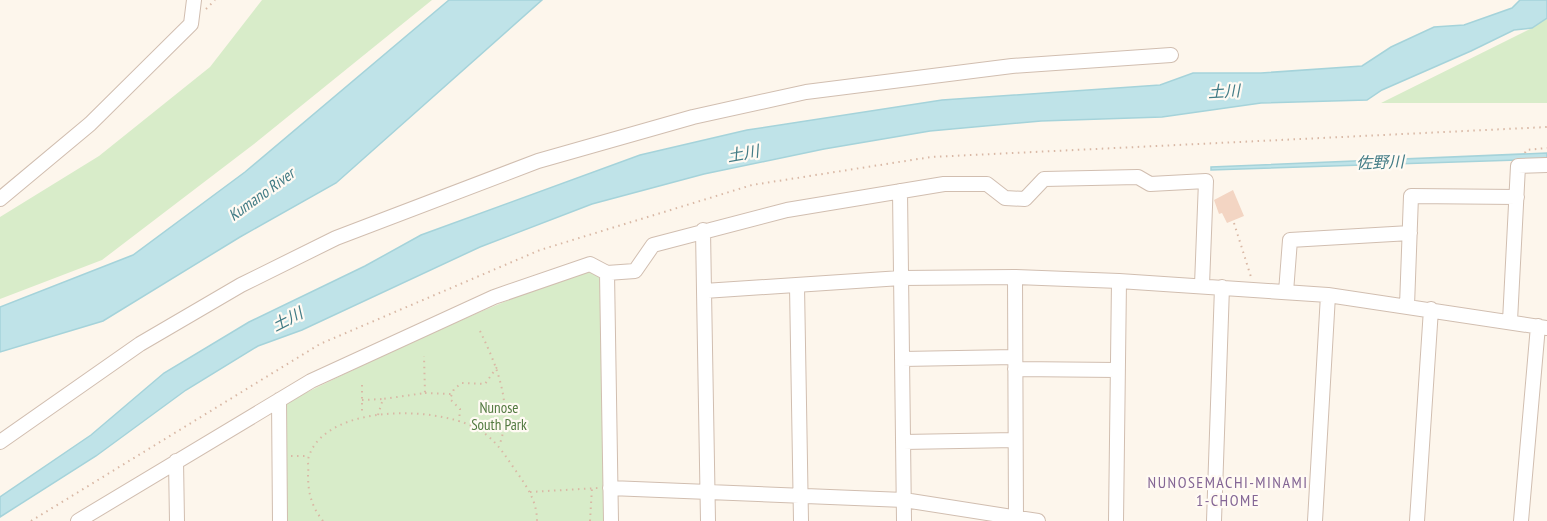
<svg xmlns="http://www.w3.org/2000/svg" width="1547" height="521" font-family="'PT Sans Narrow','Noto Sans JP',sans-serif">
	<rect width="100%" height="100%" fill="#fdf6ec"/>
	<path fill="#d8ecc9" d="M262,0H432L254,144L102,260L0,299V217L99,156L210,67Z
		M1547,18V103H1381L1532,28Z
		M590,269L603,279L605,521H287V402C387,353 485,306 590,269Z"/>
	<path fill="#bfe3e8" stroke="#a5d3da" stroke-width="1.5" d="M449,0H542L336,183L240,237L103,321L0,352V307L133,255L245,172Z
		M1520,0H1547V18L1532,28L1514,30L1471,51L1382,90L1367,100L1261,103L1162,117L1041,121L930,131L824,149L704,174L592,204L480,247L302,330L258,346L186,390L96,456L0,517V497L91,435L164,373L249,322L365,266L421,235L640,155L747,130L942,100L1160,85L1193,73H1261L1362,66L1391,47L1434,27L1464,25L1512,8Z
		M1547,153V159L1211,170V167Z"/>
	<path fill="#f3d5c3" d="M1233,190L1244,216L1227,223L1222,213L1219,214L1214,200Z"/>
	<g fill="none" stroke-linecap="round" stroke-linejoin="round">
		<defs>
			<path id="minor" d="M900,191L904,521
				M0,199L90,124L191,24L194,0
				M703,230L704,291L901,278L1015,277L1119,281L1328,295L1547,328
				M607,273L611,521
				M1015,277L1016,521
				M797,286L801,521
				M704,291L708,521
				M1286,292L1290,240L1410,233
				M1407,306L1411,196L1517,197
				M1510,321L1518,166L1547,165
				M902,359L1015,357
				M1015,369L1117,370
				M279,400L280,521
				M0,442L140,344L241,285L336,238L538,161L693,117L806,92L1012,66L1171,55
				M903,442L1015,440
				M176,461L177,521
				M610,488L904,500L1038,521
				M78,521L311,381L494,297L590,264L607,273L635,271L653,245L787,210L944,184H987L1005,198L1025,199L1044,179L1138,177L1150,184L1206,181L1202,285
				M1116,521L1119,281
				M1214,521L1222,287
				M1315,521L1328,295
				M1417,521L1431,309
				M1521,521L1538,326"/>
		</defs>
		<use href="#minor" stroke="#d1beb0" stroke-width="16"/>
		<path stroke="#d9b8a5" stroke-width="2" stroke-dasharray="1.5 4.5" stroke-linecap="butt" d="M206,9L215,0
			M1525,153L1526,150L1547,148
			M1234,223L1251,277
			M480,331C497,366 514,407 499,446
			M362,385V415
			M425,393L451,394
			M362,400L383,399
			M378,415L383,399L425,393L424,356
			M459,422L460,409L450,399L454,389L462,383L485,384L497,367
			M291,456H309
			M530,492L598,488
			M31,521L320,344L540,250L752,185L931,157L1547,127
			M323,521C311,506 308,492 308,474C309,469 307,461 309,456C327,402 447,405 484,433C498,443 506,457 516,471C527,487 537,501 537,521
			M590,521L592,488"/>
		<use href="#minor" stroke="#fff" stroke-width="14"/>
	</g>
	<g text-anchor="middle" dominant-baseline="central" stroke-width="4.5" stroke-linejoin="round" paint-order="stroke">
		<g font-size="15" fill="#537a41" stroke="#fffaf3">
			<text x="499" y="407">Nunose<tspan x="499" dy="17">South Park</tspan></text>
		</g>
		<g font-size="16" font-style="italic" fill="#437c86" stroke="#fffaf3">
			<text transform="translate(1224 91) rotate(-3)">土川</text>
			<text transform="translate(743 153) rotate(-10)">土川</text>
			<text transform="translate(1380 162) rotate(-2)">佐野川</text>
			<text transform="translate(261 194) rotate(-36)">Kumano River</text>
			<text transform="translate(287 319) rotate(-27)">土川</text>
		</g>
		<g font-size="16" letter-spacing="1.5" fill="#846695" stroke="#fffaf3">
			<text x="1228" y="482">NUNOSEMACHI-MINAMI<tspan x="1228" dy="18">1-CHOME</tspan></text>
		</g>
	</g>
</svg>
